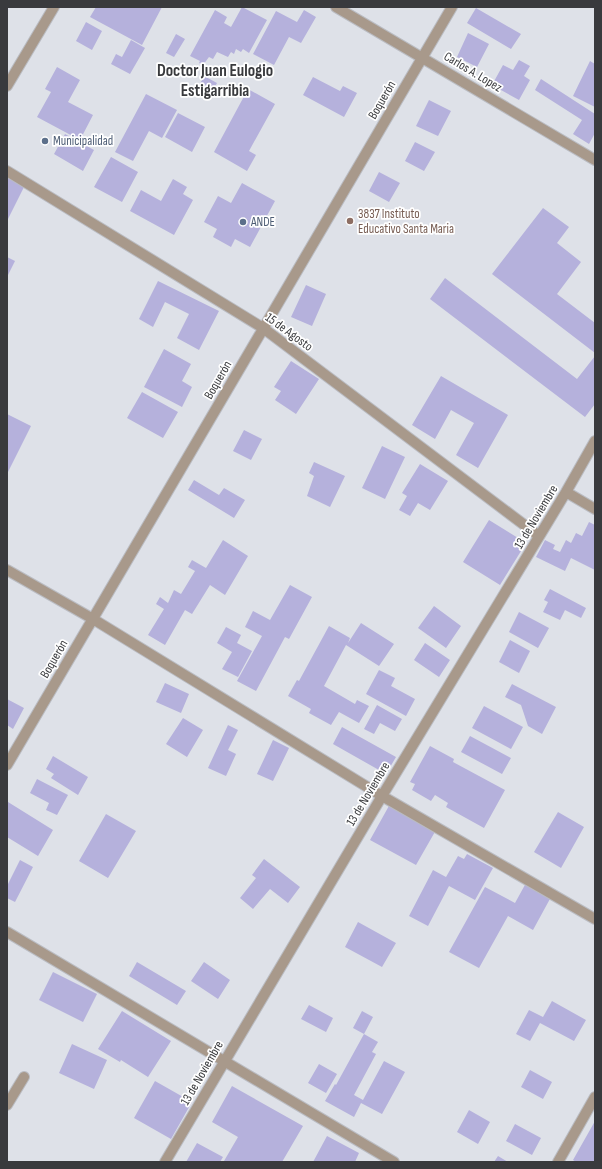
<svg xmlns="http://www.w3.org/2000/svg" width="602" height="1169" font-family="'Sofia Sans Condensed',sans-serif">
	<rect width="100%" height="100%" fill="#dee1e8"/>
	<path fill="#b5b1dc" d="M96,7H162L142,45L90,17Z
		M242,7L267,20L249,53L243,49L241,52L236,49L234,54L231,52L228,57L217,52L213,59L209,57L203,65L199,63L200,61L190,56L215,10L227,17L224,23L231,27Z
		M476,8L521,34L511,49L467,23Z
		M304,10L316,17L301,43L289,37L274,65L253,54L276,11L297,22Z
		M86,22L102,31L92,50L76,41Z
		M468,33L489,44L477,67L457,57Z
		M176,34L185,39L174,57L166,53Z
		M131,40L145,48L130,74L111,64L116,54L122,57Z
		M519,60L530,66L524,76L530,80L519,100L492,85L503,65L513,70Z
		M590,61L595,64V107L573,96Z
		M57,67L80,80L68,102L93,115L80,140L37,117L51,92L45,89Z
		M204,76L217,83L209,98L196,91Z
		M313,77L340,91L343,86L357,93L344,117L303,95Z
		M541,79L595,114V133L589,144L573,134L582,120L535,90Z
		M248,89L275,104L249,151L256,155L247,171L214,152Z
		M146,94L177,110L162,138L149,131L133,161L115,152Z
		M429,100L451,111L438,136L416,126Z
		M178,113L205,127L192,152L165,137Z
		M65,134L94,150L83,171L54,154Z
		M415,142L435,152L424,171L405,161Z
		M111,157L138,172L122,202L94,187Z
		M379,172L400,183L389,202L369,191Z
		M7,176L25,185L7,221Z
		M173,179L187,187L183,194L193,200L174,235L130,211L141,190L161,201Z
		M242,183L275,201L250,247L235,239L231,247L213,237L217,229L204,222L218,196L231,203Z
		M543,208L569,227L557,243L581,262L557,294L595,323V353L492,274Z
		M7,257L15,261L7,277Z
		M445,278L577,379L595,356V404L585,417L430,299Z
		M158,281L219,311L199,350L177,338L189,314L165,302L153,327L139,319Z
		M306,285L326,294L312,326L291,317Z
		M164,349L191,364L182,381L192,387L182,407L144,387Z
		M291,361L319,379L296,414L275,400L281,391L274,387Z
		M441,376L508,415L478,468L456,455L474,423L451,410L435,439L412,425Z
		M142,392L178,412L163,438L127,418Z
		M7,414L31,426L7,474Z
		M244,430L262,439L251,460L233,451Z
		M382,446L405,457L385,499L362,488Z
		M314,462L345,476L330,507L307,496L314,476L309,473Z
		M420,464L448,481L430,510L418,503L410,516L399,510L407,496L402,493Z
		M194,480L219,495L224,488L245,500L234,518L188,490Z
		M489,520L526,543L500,585L463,562Z
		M589,522L595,525V570L571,558L565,571L536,557L545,540L555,545L553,549L560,552L566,540L571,543L576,533L582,536Z
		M223,540L248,556L225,595L210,585L192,614L185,610L165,645L148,635L164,609L156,604L160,597L168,603L174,590L181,594L195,571L188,567L192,560L206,568Z
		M290,585L312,597L289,639L285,637L256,691L237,681L262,636L245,627L253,611L270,620Z
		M550,589L586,608L581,618L565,610L560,620L543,612L548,602L544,600Z
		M434,606L461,626L446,648L418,628Z
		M519,612L549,628L538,648L509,632Z
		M361,623L394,644L379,666L346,645L324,686L355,704L357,700L369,706L359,723L339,712L331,725L309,713L311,709L288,696L297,680L299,681L329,626L350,638L348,643Z
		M226,627L241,635L237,643L252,651L238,677L222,669L232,652L217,643Z
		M510,640L530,651L519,673L499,662Z
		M425,643L450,660L439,677L414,660Z
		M379,670L395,678L391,686L415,699L406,716L366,694Z
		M165,683L189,694L181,713L156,702Z
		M512,684L556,707L542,734L528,726L521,705L505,697Z
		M7,699L24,708L13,729L7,725Z
		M377,705L402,719L395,731L380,723L374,734L364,729Z
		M484,706L523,727L511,749L472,728Z
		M183,718L203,730L187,757L166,744Z
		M228,725L238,730L228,750L236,754L226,776L208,768Z
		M342,727L396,757L386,774L333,744Z
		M470,736L511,758L502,774L461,752Z
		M273,740L289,748L273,781L257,774Z
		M430,746L454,759L453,762L505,790L484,828L446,807L448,803L435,795L431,801L412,790L415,784L410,782Z
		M53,756L88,777L78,795L51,778L54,774L46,769Z
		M37,779L68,795L57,815L46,810L49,803L30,793Z
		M8,802L53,830L38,856L7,837V804Z
		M390,804L436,830L416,865L370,840Z
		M558,812L584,827L561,868L534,852Z
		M106,814L136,831L108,878L79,861Z
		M467,854L493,868L475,900L449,886L428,926L409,916L433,870L446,877L458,856L464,859Z
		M264,859L300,887L288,903L270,889L253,909L240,898L256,878L252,875Z
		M20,860L33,867L15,902L7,898V883L8,884Z
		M526,883L551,897L533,930L508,916L479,968L449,952L485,887L515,903Z
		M358,922L396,943L382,967L345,947Z
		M137,962L186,991L177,1005L129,976Z
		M204,962L230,980L218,999L191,981Z
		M53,972L97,994L83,1022L39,1000Z
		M552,1001L586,1020L574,1041L540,1023L530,1041L516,1034L529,1010L543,1017Z
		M309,1005L333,1018L326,1032L301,1019Z
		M122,1011L171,1041L148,1077L121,1060L120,1062L98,1049Z
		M362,1011L373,1017L364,1034L353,1028Z
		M364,1034L378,1042L372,1052L376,1054L354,1095L363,1100L384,1061L405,1072L382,1114L361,1103L354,1117L325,1101L335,1084L336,1085Z
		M72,1044L107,1060L94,1089L59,1073Z
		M319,1064L337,1074L326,1093L308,1083Z
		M530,1070L552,1082L543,1099L521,1087Z
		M155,1081L192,1102L171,1139L134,1118Z
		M232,1086L303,1126L282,1162H226L224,1161L238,1137L212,1122Z
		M469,1110L490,1122L478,1144L457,1132Z
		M595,1121V1162H576L573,1160Z
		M515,1124L541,1138L532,1155L506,1141Z
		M327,1136L359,1153L355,1162H313Z
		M197,1143L223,1157L220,1162H186Z
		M498,1156L508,1162H494Z"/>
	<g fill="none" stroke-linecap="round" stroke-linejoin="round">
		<defs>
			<path id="minor" d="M336,7L595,160
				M7,86L54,7
				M7,171L263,328L539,536
				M566,492L595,509
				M7,570L93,619L382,796L595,919
				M7,765L452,7
				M7,932L394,1162
				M7,1105L24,1077
				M165,1162L382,796L566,492L595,441
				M558,1162L595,1097"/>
		</defs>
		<use href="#minor" stroke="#babcc2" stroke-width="12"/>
		<use href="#minor" stroke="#a8998b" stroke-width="10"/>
	</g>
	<g fill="#5c6f8a" stroke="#fff" stroke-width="1.5">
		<circle cx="45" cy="141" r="4"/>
		<circle cx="243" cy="222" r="4"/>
	</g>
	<circle fill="#8d6e63" stroke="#fff" stroke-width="1.5" cx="350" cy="221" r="4"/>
	<g text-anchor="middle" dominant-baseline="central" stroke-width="3.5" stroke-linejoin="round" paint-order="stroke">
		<g font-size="13" fill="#393a3d" stroke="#fff">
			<text transform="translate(473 72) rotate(31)">Carlos A. Lopez</text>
			<text transform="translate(382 100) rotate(-60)">Boquerón</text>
			<text transform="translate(289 332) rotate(36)">15 de Agosto</text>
			<text transform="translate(218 380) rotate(-60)">Boquerón</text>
			<text transform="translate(536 517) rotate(-59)">13 de Noviembre</text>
			<text transform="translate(54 659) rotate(-60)">Boquerón</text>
			<text transform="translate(368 794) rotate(-59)">13 de Noviembre</text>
			<text transform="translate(202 1073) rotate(-60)">13 de Noviembre</text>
		</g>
		<g font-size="13" fill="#4e5e75" stroke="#fff" text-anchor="start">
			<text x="53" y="141">Municipalidad</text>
			<text x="251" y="222">ANDE</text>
		</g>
		<g font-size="13" fill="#785e54" stroke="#fff" text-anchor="start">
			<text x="358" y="214">3837 Instituto<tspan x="358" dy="15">Educativo Santa Maria</tspan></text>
		</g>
		<g font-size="17" font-weight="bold" fill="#393a3d" stroke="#fff">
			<text x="215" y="71">Doctor Juan Eulogio<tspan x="215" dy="20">Estigarribia</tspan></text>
		</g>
	</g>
	<rect width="602" height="1169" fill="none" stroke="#393a3d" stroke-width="16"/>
</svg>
